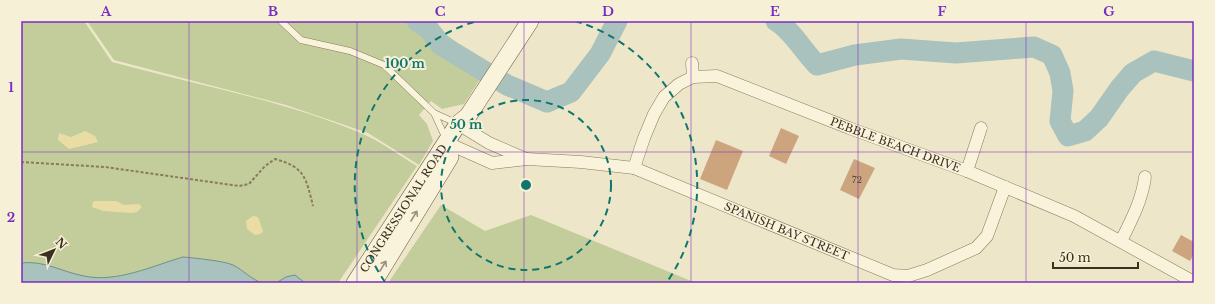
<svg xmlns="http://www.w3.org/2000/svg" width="1215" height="304" font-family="'Libre Baskerville',serif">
	<rect width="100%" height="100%" fill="#eee6c8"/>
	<path fill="#c2cd9b" d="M21,21H84L112,62C196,85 284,100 365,135C383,143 400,156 417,166L338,283H21Z
		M87,21H429L488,67L464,104L442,109L431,101L419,115L427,124L433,141L419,165L368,133L286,105L114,60Z
		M441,205L485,231L531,215L696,283H388Z"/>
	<path fill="#e9dda5" d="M85,131L95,136L98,142L69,149L58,140L59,133L71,137Z
		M95,201H116L124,205L139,204L142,207L137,212L131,213L103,211L92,207L93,202Z
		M253,216L258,217L263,231L261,234L255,235L247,229L246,221Z"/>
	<path fill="#a9c2bd" stroke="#6f918b" d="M183,257C195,258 224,261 233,265C243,270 251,279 262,283H21V263C44,260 62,272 84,276C117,283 152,266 183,257Z
		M295,275L305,283H276L286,277Z"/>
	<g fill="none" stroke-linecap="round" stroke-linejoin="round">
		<path stroke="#a9c2bd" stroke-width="21" d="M417,21L427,27L441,45L507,85L547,102L571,92L600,54L617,21
			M776,21C791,29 804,52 817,65L855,55L901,49L956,53L1034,47L1052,55L1060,73L1063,91L1060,121L1068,136L1085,131L1099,118L1120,88L1133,73L1154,61L1194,71"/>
	</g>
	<path fill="#cca57e" d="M781,128L799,136L786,164L769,156Z
		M716,140L743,151L727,190L700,179Z
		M854,159L875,168L859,199L840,190Z
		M1181,235L1194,242V254L1190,261L1172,251Z"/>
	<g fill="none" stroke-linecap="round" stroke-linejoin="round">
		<defs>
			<path id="service" d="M281,21L301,40L350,51L384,65L434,113L446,139
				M434,113L456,123"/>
			<g id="minor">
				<path d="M692,63L693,77"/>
				<path d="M458,124L489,143L526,159"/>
				<path id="s1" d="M447,141L456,147L492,163L527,159L581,162L634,168L893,275L908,276L927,270L976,248L987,236L1005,187"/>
				<path id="s2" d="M634,168L644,138L654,114L664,97L679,84L693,77L717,76L849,128L967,171L1074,216L1194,282"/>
				<path d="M967,171L981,128"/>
				<path d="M1121,241C1132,219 1142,200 1145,177"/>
			</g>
			<g id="secondary">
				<path id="s3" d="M355,283L447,141L458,124L468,116L530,21"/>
				<path d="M373,283L450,157"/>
			</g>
		</defs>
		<use href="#service" stroke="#8a795d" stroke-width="7"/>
		<use href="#minor" stroke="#8a795d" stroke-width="13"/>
		<use href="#secondary" stroke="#6c5a40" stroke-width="18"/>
		<path stroke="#8a795d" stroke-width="2" stroke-dasharray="3 2" stroke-linecap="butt" d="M21,162L105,167L239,186L249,184L265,166L275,159C305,167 306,178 313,206"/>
		<use href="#service" stroke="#f9f3db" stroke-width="6"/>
		<use href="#minor" stroke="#f9f3db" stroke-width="12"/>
		<use href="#secondary" stroke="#f9f3db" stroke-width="17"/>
	</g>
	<defs><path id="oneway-shaft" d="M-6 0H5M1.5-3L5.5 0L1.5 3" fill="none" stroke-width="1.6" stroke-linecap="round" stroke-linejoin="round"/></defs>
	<g stroke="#9a917e">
		<use href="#oneway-shaft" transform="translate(414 216) rotate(-59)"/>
		<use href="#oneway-shaft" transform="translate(383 266) rotate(-59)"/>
	</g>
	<path fill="none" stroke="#7b2cbf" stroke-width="1" stroke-opacity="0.55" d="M189,21V283M357,21V283M524,21V283M691,21V283M858,21V283M1026,21V283M21,152H1194"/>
	<g fill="none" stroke="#0f766e" stroke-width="2" stroke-dasharray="7 5">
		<circle cx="526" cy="185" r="85"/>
		<path d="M385 282A171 171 0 0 1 477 21M575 21A171 171 0 0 1 667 282"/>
	</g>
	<g text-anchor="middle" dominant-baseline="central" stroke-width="4" stroke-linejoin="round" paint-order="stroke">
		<g font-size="9" fill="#5f4c38">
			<text x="857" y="179">72</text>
		</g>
		<g font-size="11" fill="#3b2f20" stroke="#f6f0d7">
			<text stroke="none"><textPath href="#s2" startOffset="328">PEBBLE BEACH DRIVE</textPath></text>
			<text stroke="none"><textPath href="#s3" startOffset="89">CONGRESSIONAL ROAD</textPath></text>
			<text stroke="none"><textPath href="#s1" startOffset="358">SPANISH BAY STREET</textPath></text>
		</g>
	</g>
	<circle cx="526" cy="185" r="6" fill="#0f766e" stroke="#f6f0d7" stroke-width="2"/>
	<g font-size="12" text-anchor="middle" font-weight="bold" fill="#0f766e" stroke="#f6f0d7" stroke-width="4" stroke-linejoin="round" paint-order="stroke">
		<text x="405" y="68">100 m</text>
		<text x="466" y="129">50 m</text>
	</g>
	<rect width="1215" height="304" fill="none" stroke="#f6f0d7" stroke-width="44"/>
	<g transform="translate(54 250) rotate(47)" stroke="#f6f0d7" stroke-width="3" paint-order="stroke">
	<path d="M0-3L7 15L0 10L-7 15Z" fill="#3b2f20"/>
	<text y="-6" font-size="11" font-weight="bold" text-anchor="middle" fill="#3b2f20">N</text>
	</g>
	<path d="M1053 262v6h85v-6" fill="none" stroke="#3b2f20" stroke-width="2"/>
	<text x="1059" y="262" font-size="12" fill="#3b2f20" stroke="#f6f0d7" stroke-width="3" paint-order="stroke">50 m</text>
	<rect x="22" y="22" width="1171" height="260" fill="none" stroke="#7b2cbf" stroke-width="1.5"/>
	<g font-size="13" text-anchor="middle" font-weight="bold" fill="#7b2cbf">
		<text x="106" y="16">A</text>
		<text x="273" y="16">B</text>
		<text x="440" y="16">C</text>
		<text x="608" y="16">D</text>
		<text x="775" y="16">E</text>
		<text x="942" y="16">F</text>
		<text x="1109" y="16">G</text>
		<text x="11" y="92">1</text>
		<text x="11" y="222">2</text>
	</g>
</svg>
